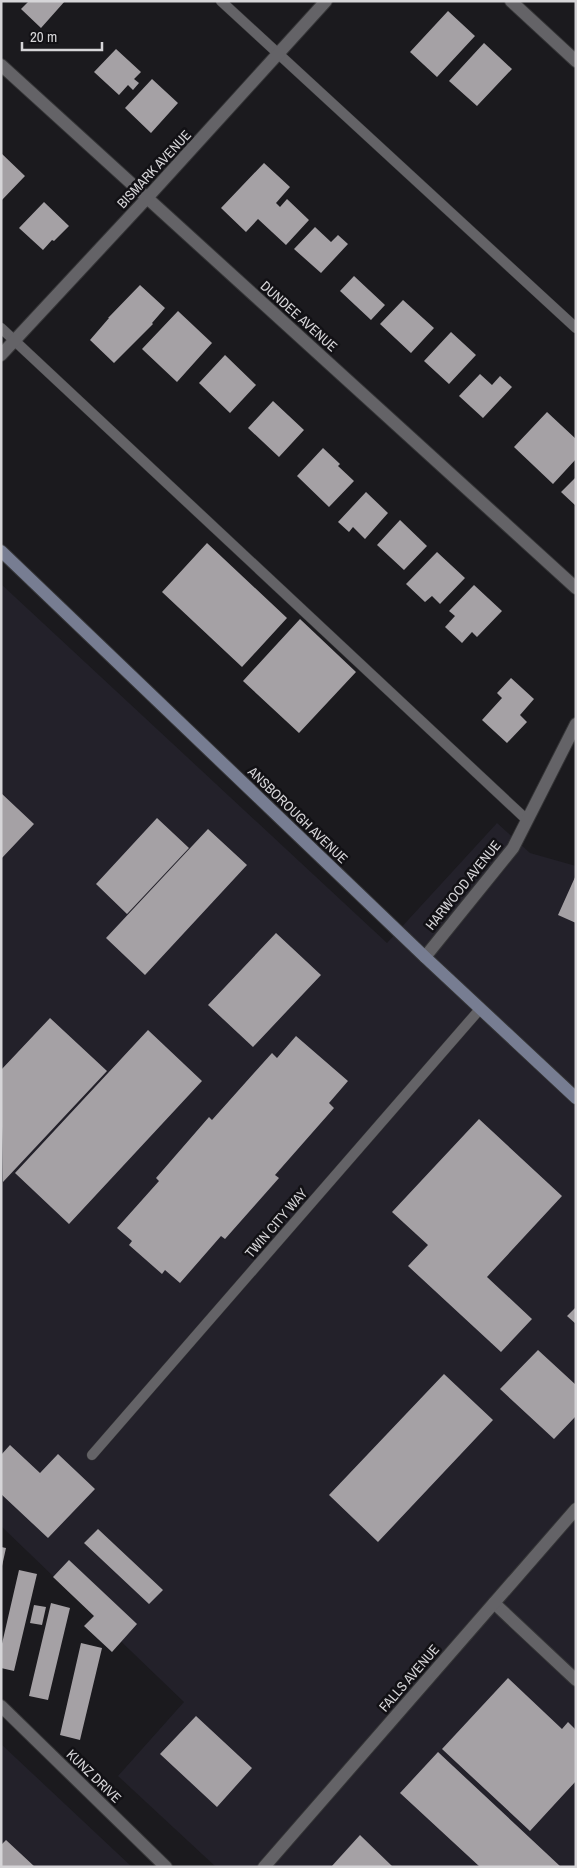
<svg xmlns="http://www.w3.org/2000/svg" width="577" height="1868" font-family="'Archivo Narrow',sans-serif">
	<rect width="100%" height="100%" fill="#1b1a1e"/>
	<path fill="#23212a" d="M1,584L387,943L497,823L530,853L576,866V1867H216L118,1776L184,1702L1,1526Z
		M1,1744L132,1867H1Z"/>
	<path fill="#a5a1a5" d="M29,1H65L41,28L21,9Z
		M448,11L475,36L437,77L410,52Z
		M484,43L512,69L477,106L449,81Z
		M116,49L141,72L134,79L139,83L133,90L128,85L119,95L94,72Z
		M152,79L178,103L151,133L125,108Z
		M1,153L25,176L1,201Z
		M264,163L290,187L276,203L280,207L287,199L309,220L286,245L258,219L246,232L221,208Z
		M44,202L69,226L54,241L52,240L43,250L19,228Z
		M315,227L331,242L338,235L348,244L321,273L294,249Z
		M354,276L385,305L371,320L340,291Z
		M140,285L165,308L152,323L153,324L114,363L90,340L109,318H108Z
		M403,300L434,328L411,353L380,324Z
		M178,311L212,343L177,382L142,349Z
		M451,332L476,355L449,384L424,361Z
		M225,355L256,385L230,413L199,383Z
		M480,374L492,385L500,376L512,387L483,418L459,396Z
		M273,401L304,430L279,457L248,428Z
		M547,412L576,439V459L553,484L514,447Z
		M323,448L340,464L338,466L354,481L329,507L297,476Z
		M576,477V506L561,492Z
		M366,492L388,513L365,539L353,527L349,532L338,522Z
		M400,520L427,546L404,570L377,545Z
		M207,543L287,618L242,667L162,592Z
		M437,552L465,578L440,604L432,596L425,602L406,584Z
		M474,585L502,611L477,637L472,632L462,643L445,627L455,616L449,611Z
		M300,619L356,672L299,733L243,681Z
		M511,678L534,699L520,715L527,722L507,743L482,720L502,698L497,693Z
		M1,793L34,824L1,859Z
		M157,818L189,848L127,914L96,884Z
		M208,829L247,865L145,975L106,938Z
		M576,875V923L558,915Z
		M276,933L321,975L253,1047L208,1005Z
		M50,1018L107,1071L3,1182L1,1070Z
		M148,1030L202,1081L69,1224L15,1173Z
		M296,1036L348,1081L329,1103L334,1108L275,1175L279,1178L225,1239L221,1236L180,1283L165,1270L162,1274L129,1245L132,1241L117,1228L159,1181L156,1178L209,1117L212,1120L272,1053L277,1058Z
		M479,1119L562,1196L487,1277L532,1319L501,1352L408,1266L428,1245L392,1212Z
		M576,1307V1324L567,1316Z
		M538,1350L576,1385V1416L554,1439L500,1389Z
		M444,1374L493,1420L378,1542L329,1495Z
		M10,1445L40,1473L58,1454L95,1489L48,1538L1,1494V1455Z
		M98,1529L163,1590L149,1604L84,1543Z
		M1,1547L6,1548L2,1566L1,1565Z
		M69,1560L137,1624L112,1652L84,1626L94,1616L53,1577Z
		M19,1570L37,1574L14,1671L1,1668V1648Z
		M51,1603L70,1608L48,1700L29,1696Z
		M34,1605L46,1607L42,1625L30,1623Z
		M81,1643L102,1648L80,1740L60,1735Z
		M508,1678L562,1729L568,1722L576,1730V1781L530,1831L442,1749Z
		M196,1716L252,1768L217,1807L160,1754Z
		M438,1752L561,1867H480L400,1793Z
		M360,1835L393,1867H331Z
		M6,1840L35,1867H1V1845Z"/>
	<g fill="none" stroke-linecap="round" stroke-linejoin="round">
		<defs>
			<path id="service" d="M221,1L576,328
				M1,328L527,820
				M92,1455L480,1009"/>
			<path id="minor" d="M511,1L576,61
				M1,65L576,588
				M1,355L147,198L326,1
				M425,957L513,848L576,724
				M494,1603L576,1680
				M1,1706L166,1867"/>
			<path id="tertiary" d="M264,1867L576,1509"/>
			<path id="secondary" d="M1,551L425,957L576,1098"/>
		</defs>
		<use href="#service" stroke="#343436" stroke-width="11"/>
		<use href="#minor" stroke="#343436" stroke-width="14"/>
		<use href="#tertiary" stroke="#343436" stroke-width="14"/>
		<use href="#secondary" stroke="#343436" stroke-width="14"/>
		<use href="#service" stroke="#646367" stroke-width="10"/>
		<use href="#minor" stroke="#646367" stroke-width="12"/>
		<use href="#tertiary" stroke="#646367" stroke-width="12"/>
		<use href="#secondary" stroke="#777d92" stroke-width="12"/>
	</g>
	<g text-anchor="middle" dominant-baseline="central" stroke-width="5" stroke-linejoin="round" paint-order="stroke">
		<g font-size="14" fill="#d6d5d8" stroke="#121115">
			<text transform="translate(154 169) rotate(-47)">BISMARK AVENUE</text>
			<text transform="translate(299 316) rotate(42)">DUNDEE AVENUE</text>
			<text transform="translate(298 815) rotate(44)">ANSBOROUGH AVENUE</text>
			<text transform="translate(463 885) rotate(-51)">HARWOOD AVENUE</text>
			<text transform="translate(276 1223) rotate(-49)">TWIN CITY WAY</text>
			<text transform="translate(409 1678) rotate(-49)">FALLS AVENUE</text>
			<text transform="translate(94 1776) rotate(44)">KUNZ DRIVE</text>
		</g>
	</g>
	<rect width="577" height="1868" fill="none" stroke="#d6d5d8" stroke-width="5"/>
	<path d="M22 42v8h80v-8" fill="none" stroke="#d6d5d8" stroke-width="2.5"/>
	<text x="30" y="42" font-size="15" fill="#d6d5d8" stroke="#121115" stroke-width="4" paint-order="stroke">20 m</text>
</svg>
